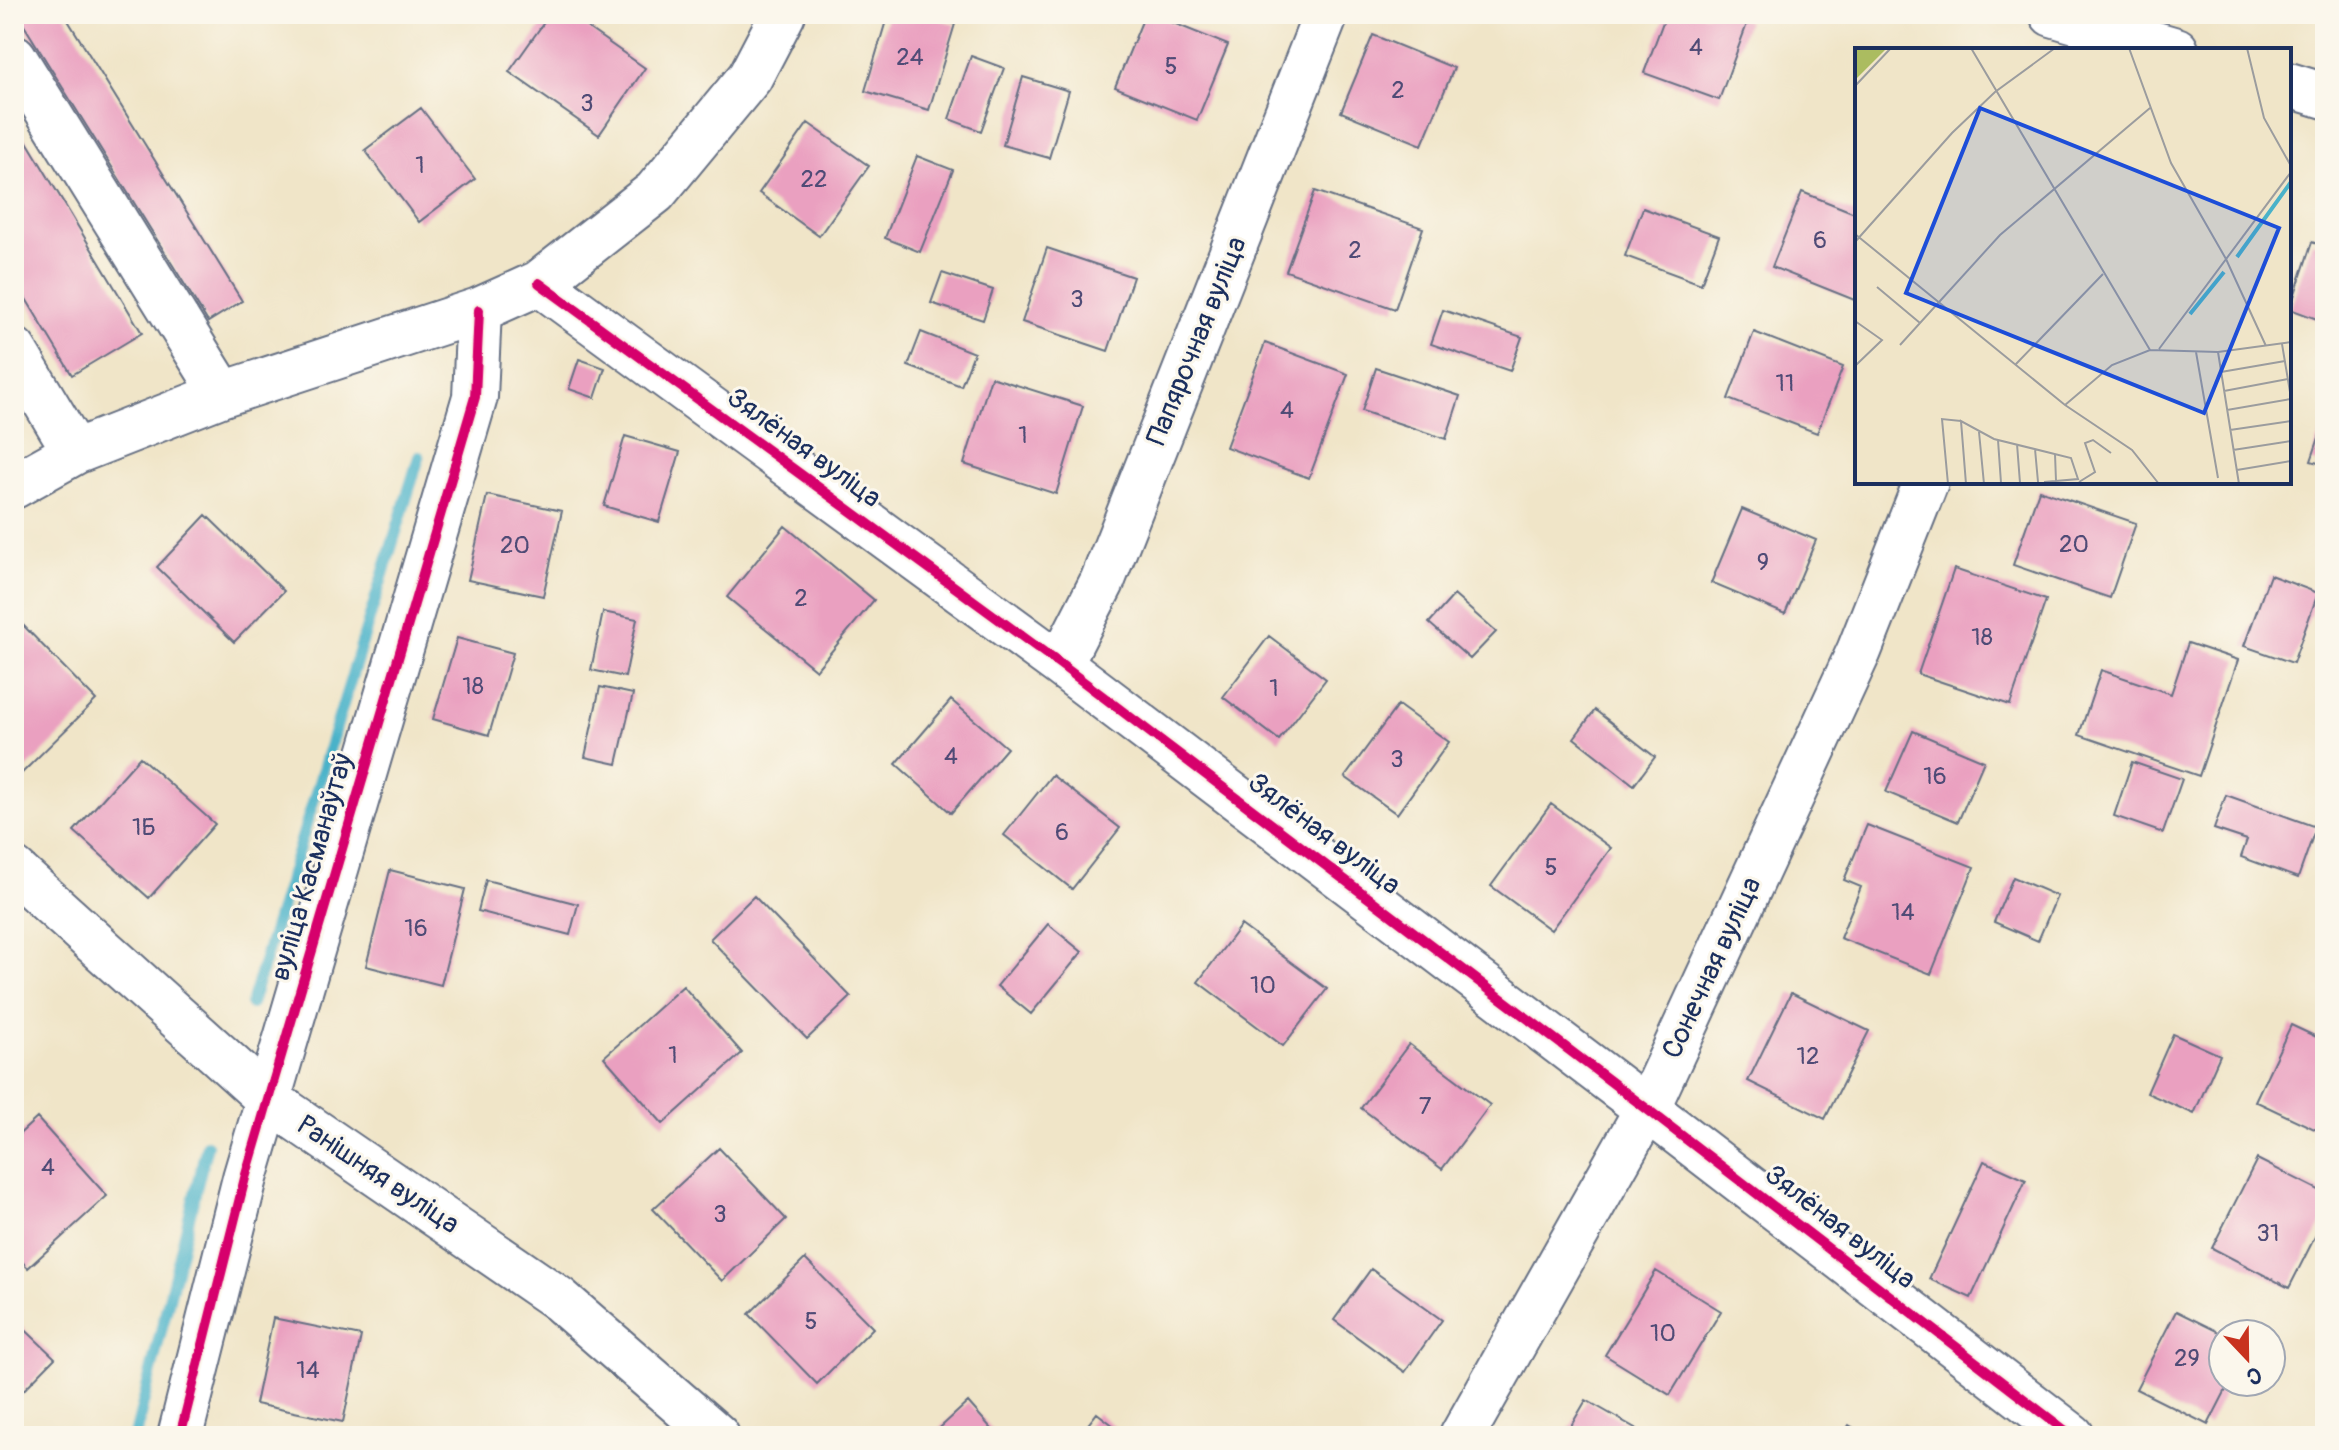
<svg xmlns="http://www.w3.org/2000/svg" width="2339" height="1450" font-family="Pangolin,sans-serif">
	<rect width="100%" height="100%" fill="#fbf7ec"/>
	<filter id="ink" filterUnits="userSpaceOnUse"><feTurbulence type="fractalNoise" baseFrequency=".0125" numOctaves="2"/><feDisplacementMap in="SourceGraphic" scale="16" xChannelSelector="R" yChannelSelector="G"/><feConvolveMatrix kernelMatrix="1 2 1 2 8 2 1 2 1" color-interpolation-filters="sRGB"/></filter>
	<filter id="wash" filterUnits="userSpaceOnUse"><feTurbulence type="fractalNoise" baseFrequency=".006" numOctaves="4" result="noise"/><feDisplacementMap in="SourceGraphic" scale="32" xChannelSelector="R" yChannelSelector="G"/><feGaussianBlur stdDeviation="1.8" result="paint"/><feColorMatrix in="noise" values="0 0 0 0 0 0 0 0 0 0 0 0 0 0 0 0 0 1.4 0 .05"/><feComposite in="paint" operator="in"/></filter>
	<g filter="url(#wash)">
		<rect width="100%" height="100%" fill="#f0e5c8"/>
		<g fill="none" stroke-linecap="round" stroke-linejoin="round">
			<path stroke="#4ab2c9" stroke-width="12" d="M251,1004L419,457
				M135,1436L207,1145"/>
		</g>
		<g id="blocks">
			<path fill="#eaa0c0" d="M17,14H64L242,301L208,322Z
				M550,14H568L645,68L599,135L509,72Z
				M888,14H921L955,24L929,110L865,91Z
				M1145,14H1151L1228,45L1197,120L1115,87Z
				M1666,14H1728L1748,21L1719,100L1644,73Z
				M1373,35L1454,68L1422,145L1341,112Z
				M971,56L1004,68L981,131L949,119Z
				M1023,77L1069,91L1049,158L1003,145Z
				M421,108L475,179L419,222L365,150Z
				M14,120L142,333L72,375L14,279Z
				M808,123L869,166L819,236L759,193Z
				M917,156L953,170L920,252L885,238Z
				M1315,191L1423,228L1395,309L1286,271Z
				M1802,192L1857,214V301L1772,267Z
				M1643,208L1719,236L1701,284L1625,256Z
				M2312,242L2325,247V322L2290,309Z
				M1047,248L1133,277L1108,351L1022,322Z
				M942,273L993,290L983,320L931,303Z
				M1443,310L1522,337L1510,371L1431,344Z
				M921,332L974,353L961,386L908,366Z
				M1754,332L1843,367L1817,433L1728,399Z
				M1265,343L1348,374L1309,478L1226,447Z
				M579,359L605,368L595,398L569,389Z
				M1376,368L1460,396L1446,439L1362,411Z
				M991,377L1083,406L1056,494L964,464Z
				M2325,420V465L2311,461Z
				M625,436L680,452L659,522L604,506Z
				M2039,490L2136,523L2110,598L2013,565Z
				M487,495L562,511L543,596L468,580Z
				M1742,509L1816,540L1785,614L1711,583Z
				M206,515L284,591L234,642L157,567Z
				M785,526L874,600L816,670L727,597Z
				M1954,569L2046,600L2010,705L1918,674Z
				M2270,575L2318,593L2293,663L2244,646Z
				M1454,595L1496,632L1470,659L1429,623Z
				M603,612L637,619L625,677L591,670Z
				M18,620L96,700L21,774L14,767V624Z
				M1269,636L1326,679L1279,740L1223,697Z
				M457,638L513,653L489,735L433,719Z
				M2188,643L2238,660L2199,776L2079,735L2101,670L2171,694Z
				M600,687L633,694L617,764L585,757Z
				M951,700L1007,748L951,813L896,764Z
				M1398,705L1449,742L1397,814L1345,777Z
				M1595,710L1655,757L1634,785L1574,738Z
				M1913,731L1984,761L1958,822L1886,792Z
				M140,757L215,824L149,898L74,831Z
				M2132,762L2182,779L2163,833L2114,816Z
				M1052,775L1120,828L1072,889L1004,835Z
				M2226,795L2316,827L2298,878L2241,857L2247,840L2214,829Z
				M1551,804L1611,848L1551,930L1491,886Z
				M1867,825L1974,867L1931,974L1840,938L1861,887L1844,880Z
				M390,870L465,889L441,985L366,966Z
				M2013,877L2057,896L2038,941L1994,922Z
				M486,880L578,904L570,935L478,911Z
				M754,896L851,997L807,1039L710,939Z
				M1048,924L1082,952L1031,1014L997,986Z
				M1241,925L1327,989L1283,1046L1198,982Z
				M683,986L742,1053L663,1124L604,1057Z
				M1791,993L1869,1031L1825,1119L1748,1081Z
				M2291,1025L2325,1041V1134L2255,1101Z
				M2173,1034L2220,1055L2194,1114L2147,1093Z
				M1409,1044L1490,1105L1442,1169L1361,1108Z
				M37,1118L107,1196L28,1268L14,1253V1139Z
				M719,1148L786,1219L722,1281L653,1209Z
				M2257,1159L2325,1193V1217L2289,1288L2212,1248Z
				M1984,1161L2026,1180L1971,1298L1929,1279Z
				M805,1259L873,1328L817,1384L749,1314Z
				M1371,1269L1442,1320L1405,1372L1334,1320Z
				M1656,1271L1721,1311L1670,1395L1605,1355Z
				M2176,1311L2223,1334V1382H2230L2208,1425L2136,1389Z
				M273,1318L361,1336L343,1422L255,1404Z
				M14,1319L55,1358L14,1400Z
				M1586,1400L1649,1436H1565Z
				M968,1402L998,1436H931Z
				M1097,1413L1127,1436H1079Z
				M1849,1425L1868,1436H1842Z"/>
		</g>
	</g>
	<g filter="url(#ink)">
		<use href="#blocks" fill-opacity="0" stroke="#666f83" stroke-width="2"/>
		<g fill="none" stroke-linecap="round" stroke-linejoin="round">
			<defs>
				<path id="minor" d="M2052,14L2176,50
					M14,57L223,394
					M2289,85L2325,96
					M539,283L1060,664L1647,1109L2072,1436
					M14,350L75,452
					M14,486L75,452L223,394L479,310L539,283L655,192L750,77L783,14
					M1060,664L1102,582L1326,14
					M14,870L269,1100L559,1299L717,1436
					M180,1436L245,1178L475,397L479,310
					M1462,1436L1647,1109L1859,651L1926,482"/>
			</defs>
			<use href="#minor" stroke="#666f83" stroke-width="48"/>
			<use href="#minor" stroke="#fff" stroke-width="44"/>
			<defs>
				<path id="cycleway" d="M539,283L1060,664L1647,1109L2072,1436
					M180,1436L245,1178L475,397L479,310"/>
			</defs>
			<use href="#cycleway" stroke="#fbf7ec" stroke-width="15"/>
			<use href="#cycleway" stroke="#d6006c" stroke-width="10"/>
		</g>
	</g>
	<g text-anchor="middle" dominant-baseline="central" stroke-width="6" stroke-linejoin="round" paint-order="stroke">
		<g font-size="24" fill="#4f4b76">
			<text x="1696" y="47">4</text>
			<text x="910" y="57">24</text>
			<text x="1171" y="66">5</text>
			<text x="1398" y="90">2</text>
			<text x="587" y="103">3</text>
			<text x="420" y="165">1</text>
			<text x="814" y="179">22</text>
			<text x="1820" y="240">6</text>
			<text x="1355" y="250">2</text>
			<text x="1077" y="299">3</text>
			<text x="1785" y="383">11</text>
			<text x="1287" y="410">4</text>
			<text x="1023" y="435">1</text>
			<text x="2074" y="544">20</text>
			<text x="515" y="545">20</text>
			<text x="1763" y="562">9</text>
			<text x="801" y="598">2</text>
			<text x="1982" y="637">18</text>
			<text x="473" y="686">18</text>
			<text x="1274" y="688">1</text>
			<text x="951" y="756">4</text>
			<text x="1397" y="759">3</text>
			<text x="1935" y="776">16</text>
			<text x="144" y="827">1Б</text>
			<text x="1062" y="832">6</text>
			<text x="1551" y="867">5</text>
			<text x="1903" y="912">14</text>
			<text x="416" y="928">16</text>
			<text x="1263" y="985">10</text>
			<text x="673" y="1055">1</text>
			<text x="1808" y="1056">12</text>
			<text x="1425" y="1106">7</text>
			<text x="48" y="1167">4</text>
			<text x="720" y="1214">3</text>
			<text x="2268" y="1233">31</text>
			<text x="811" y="1321">5</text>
			<text x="1663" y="1333">10</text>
			<text x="2187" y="1358">29</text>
			<text x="308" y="1370">14</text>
		</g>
		<g font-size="28" fill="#1b2f5e" stroke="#fbf7ec">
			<text transform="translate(1197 341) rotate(-68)">Папярочная вуліца</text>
			<text transform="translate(804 448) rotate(36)">Зялёная вуліца</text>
			<text transform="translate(1324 834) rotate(37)">Зялёная вуліца</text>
			<text transform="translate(312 867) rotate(-74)">вуліца Касманаўтаў</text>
			<text transform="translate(1712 968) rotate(-65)">Сонечная вуліца</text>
			<text transform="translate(378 1175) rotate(34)">Ранішняя вуліца</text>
			<text transform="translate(1840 1227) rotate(38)">Зялёная вуліца</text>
		</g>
	</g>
	<g transform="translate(1855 48)">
		<rect width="436" height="436" fill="#f0e5c8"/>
		<path d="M0,0H32L0,32Z" fill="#abbc60"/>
		<path fill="none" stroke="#4ab2c9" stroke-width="4" d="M382,209L436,134M335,266L369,224"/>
		<path fill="none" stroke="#9b9c9e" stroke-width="2" d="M116,0L295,302M274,0L316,115L371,211L411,298M392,0L409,70L436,118M0,38L36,0M0,186L210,357L277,402L304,436M0,194L97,85L140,44L200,0M22,239L65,275M0,273L27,292L0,318M427,296L436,350M45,297L145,187L295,60M304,301L436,124M341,304L363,430M363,304L384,436M161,316L248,226M366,324L430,313M369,343L433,331M210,357L257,317L295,302L363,304L436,294M372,362L436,351M375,382L436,373M124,384L129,436M143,392L146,435M162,396L165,435M180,401L183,434M378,402L436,393M200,406L201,433M382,422L436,413M224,434L240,424L230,395L238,392L256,405M93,436L87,371L106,373M111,436L106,373L139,391L216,410L223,431L189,434M133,436H190"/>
		<path fill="#1d4ed8" fill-opacity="0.15" stroke="#1d4ed8" stroke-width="4" d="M125,60L424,180L349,365L51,245Z"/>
		<rect width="436" height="436" fill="none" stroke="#1b2f5e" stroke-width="4"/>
	</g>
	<rect width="2339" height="1450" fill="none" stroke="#fbf7ec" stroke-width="48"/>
	<g transform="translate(2247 1358) rotate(158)"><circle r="38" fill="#fbf7ec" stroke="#a1a7b3" stroke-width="2"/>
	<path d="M0-6L14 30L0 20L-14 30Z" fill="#c8321e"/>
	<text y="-12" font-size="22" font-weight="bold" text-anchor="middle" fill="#1b2f5e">С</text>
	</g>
</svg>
